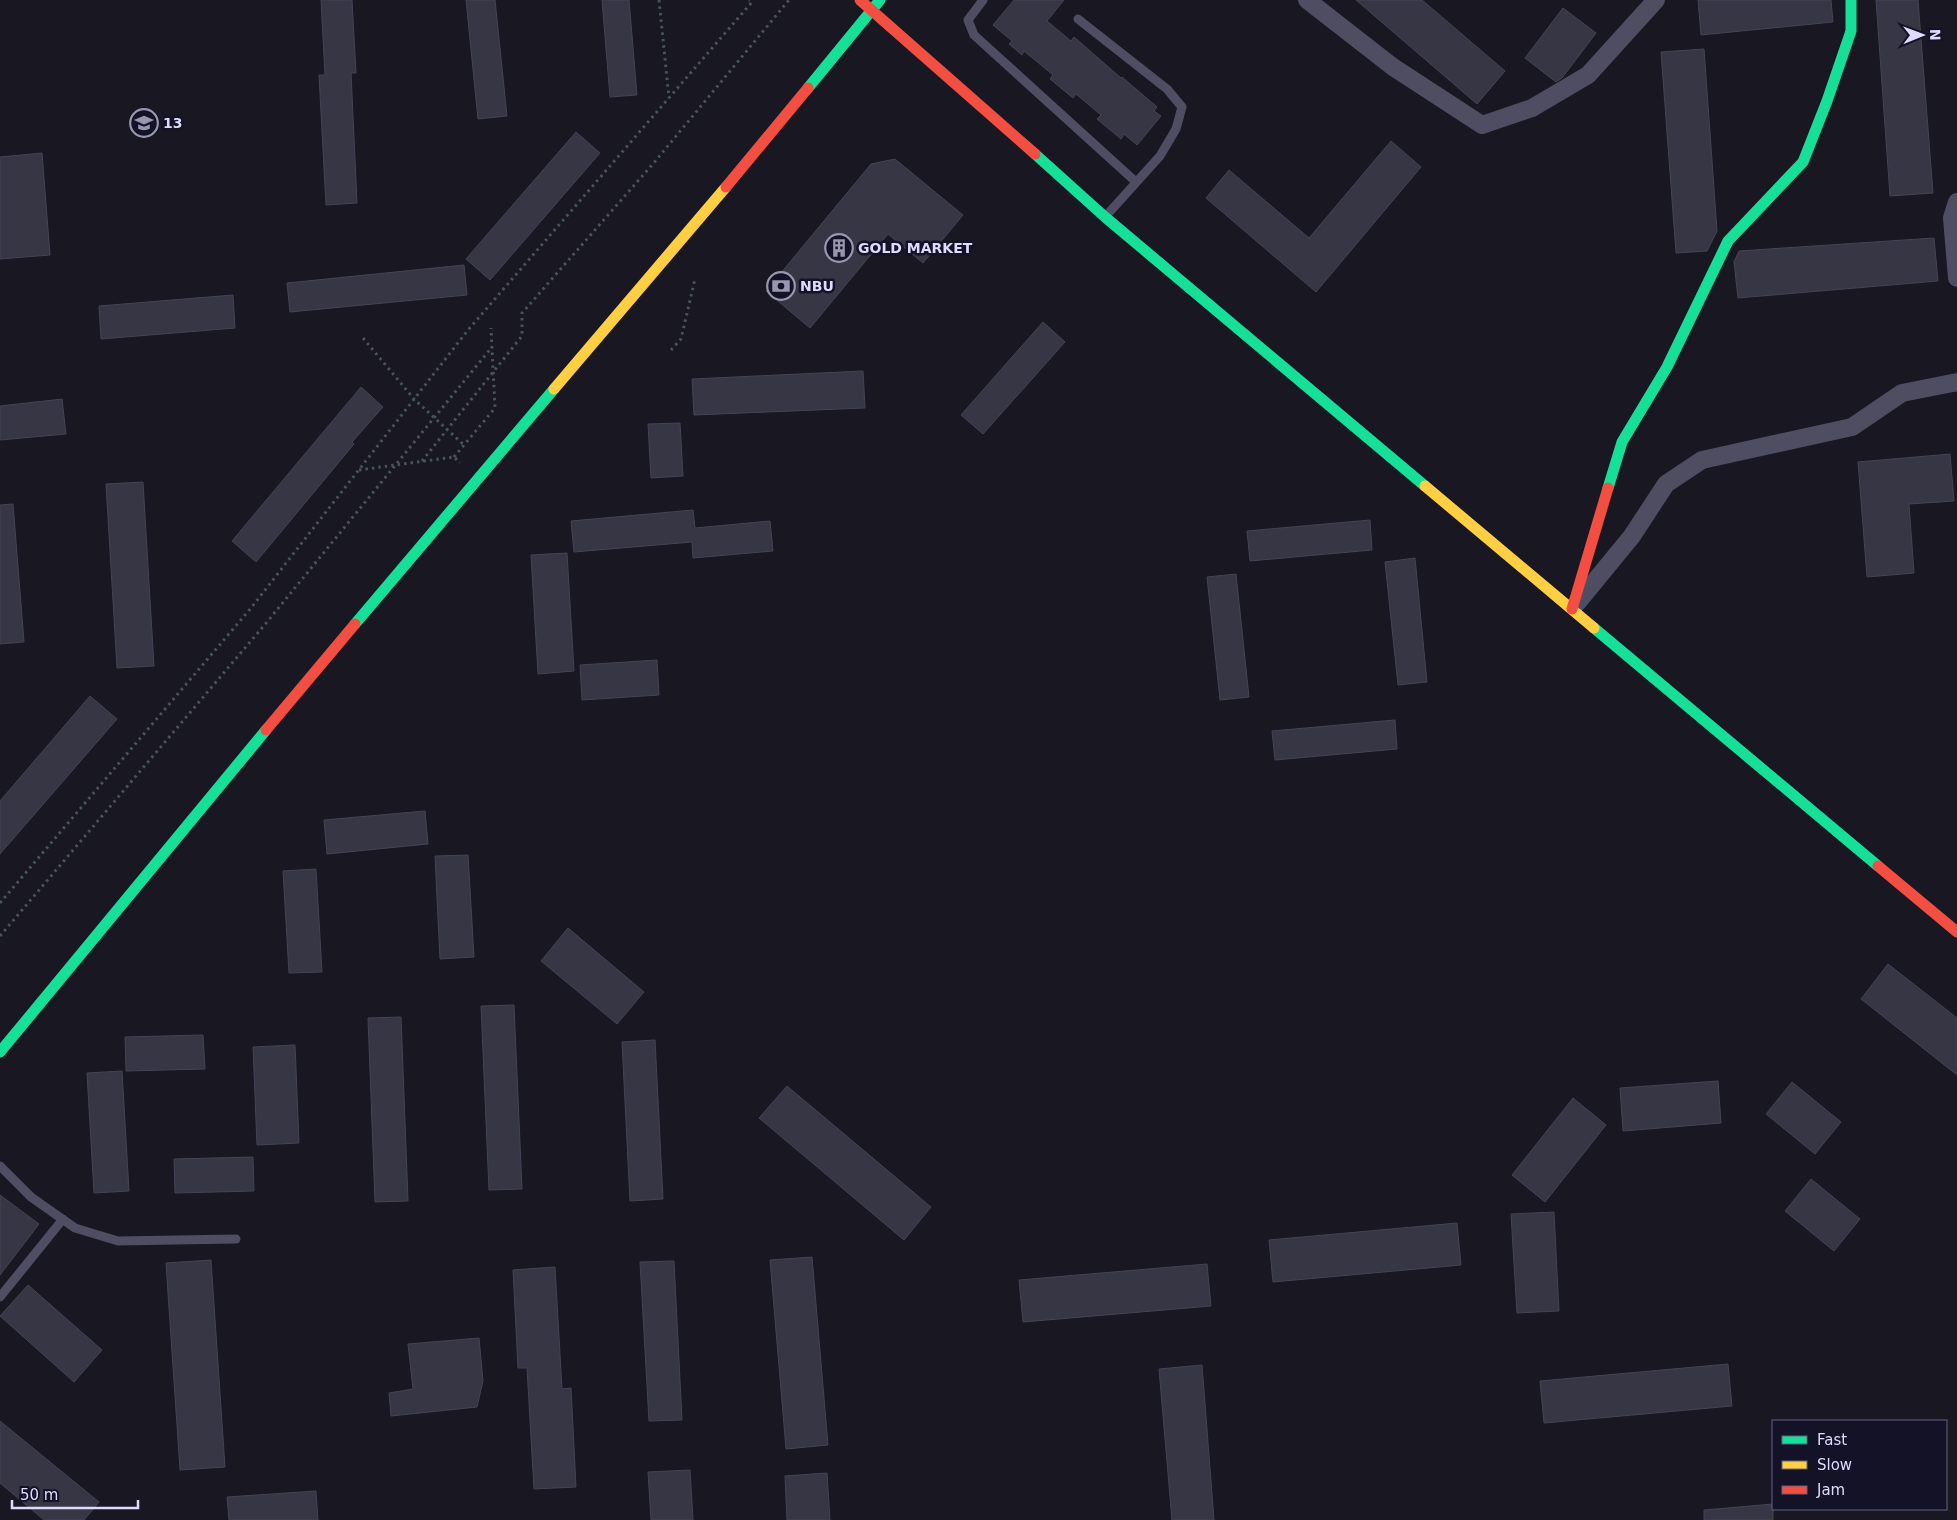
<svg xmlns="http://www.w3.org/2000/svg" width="1957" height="1520" font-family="'DejaVu Sans',sans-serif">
	<rect width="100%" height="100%" fill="#181722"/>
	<path fill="#363644" stroke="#454355" d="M321,0H352L356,73H351L357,203L326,205L319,75H325Z
		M466,0H495L507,116L478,119Z
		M602,0H629L637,95L610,97Z
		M1014,0H1064L1047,21L1071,41L1074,37L1121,78L1122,77L1157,107L1154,111L1161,116L1137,145L1124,134L1121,139L1097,119L1101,115L1076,94L1073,98L1050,79L1053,75L1024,51L1022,55L1009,44L1012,41L993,25Z
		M1356,0H1422L1505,71L1477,104Z
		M1698,0H1831L1833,22L1701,35Z
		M1876,0H1918L1933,193L1890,196Z
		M1563,8L1596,33L1562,78L1556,82L1525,58Z
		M1704,49L1717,231L1707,251L1676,253L1661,52Z
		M576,132L600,153L490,280L466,259Z
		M1391,141L1421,167L1316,292L1206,198L1229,170L1309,238Z
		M42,153L50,255L0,259V157Z
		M895,159L963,215L923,263L888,234L810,328L766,291L871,164Z
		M1934,238L1938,281L1738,298L1734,262L1739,251Z
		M464,265L467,295L290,312L287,283Z
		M233,295L235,328L101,339L99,306Z
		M1043,322L1065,342L983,434L961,415Z
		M863,371L865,408L694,415L692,379Z
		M361,387L383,407L352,442L354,444L256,562L232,541Z
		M62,399L66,434L0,440V406Z
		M680,423L683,476L651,478L648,424Z
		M1950,454L1954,501L1909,504L1914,573L1867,577L1858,462Z
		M143,482L154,666L117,668L106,484Z
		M13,504L24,642L0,644V505Z
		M693,510L695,528L770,521L773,551L693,558L692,542L574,552L571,521Z
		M1370,520L1372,550L1250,561L1247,531Z
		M567,553L574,671L538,674L531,555Z
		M1415,558L1427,682L1398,685L1385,562Z
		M1236,574L1249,697L1220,700L1207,577Z
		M657,660L659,695L582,700L580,665Z
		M90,696L117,719L0,854V801Z
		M1395,720L1397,749L1275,760L1272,731Z
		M425,811L428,844L327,854L324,820Z
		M468,855L474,957L440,959L435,856Z
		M316,869L322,972L289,973L283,871Z
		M568,928L644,992L617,1024L541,961Z
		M1888,964L1957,1018V1075L1861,999Z
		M514,1005L522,1189L489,1190L481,1006Z
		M401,1017L408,1201L375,1202L368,1018Z
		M203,1035L205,1069L126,1071L125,1037Z
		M655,1040L663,1199L630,1201L622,1042Z
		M295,1045L299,1143L257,1145L253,1047Z
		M122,1071L129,1191L94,1193L87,1073Z
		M1718,1081L1721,1123L1623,1131L1620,1088Z
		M1792,1082L1841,1122L1815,1154L1766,1114Z
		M787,1086L931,1207L904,1240L759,1118Z
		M1573,1098L1606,1125L1545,1202L1512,1175Z
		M253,1157L254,1191L175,1193L174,1159Z
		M1811,1179L1860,1219L1834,1251L1785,1211Z
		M0,1195L39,1224L0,1275Z
		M1554,1212L1559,1311L1517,1313L1511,1214Z
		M1457,1223L1461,1265L1273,1282L1269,1240Z
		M812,1257L828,1445L786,1449L770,1260Z
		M211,1260L225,1467L180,1470L166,1263Z
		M674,1261L682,1420L649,1421L640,1262Z
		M1207,1264L1211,1306L1023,1322L1019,1280Z
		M555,1267L562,1389L571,1388L576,1487L534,1489L527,1368H518L513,1270Z
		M28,1285L102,1350L74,1382L0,1316Z
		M479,1338L483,1381L477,1407L391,1416L389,1393L413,1389L408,1344Z
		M1728,1364L1732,1406L1544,1423L1540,1381Z
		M1202,1365L1214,1520H1172L1159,1369Z
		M0,1421L99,1502L84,1520H44L0,1483Z
		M690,1470L693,1520H651L648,1472Z
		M827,1473L830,1520H787L785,1476Z
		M316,1491L318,1520H229L227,1497Z
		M1773,1504V1520H1704V1510Z"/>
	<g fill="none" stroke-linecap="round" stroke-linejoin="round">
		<path stroke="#47535e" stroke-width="3" stroke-dasharray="2.5 4" stroke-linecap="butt" d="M659,0L669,98
			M363,338L414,399L464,445
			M671,350L681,339L695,279
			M454,457L495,408L491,328
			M422,461L522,336V313L652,165L789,0
			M359,470L454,457L460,463
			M0,903L251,608L468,330L752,2L749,0
			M0,936L267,622L492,347"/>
		<path stroke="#4e4d62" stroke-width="9" d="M983,0L968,20L974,35L1136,182
			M1078,19L1167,89L1182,107L1176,129L1160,156L1105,217
			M0,1166L31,1197L75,1228L118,1241L236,1239
			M0,1297L63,1219"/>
		<path stroke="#4e4d62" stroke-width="18" d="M1307,0L1393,67L1482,125L1532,108L1588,75L1656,0
			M1957,202L1952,218L1957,278
			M1577,603L1632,536L1666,484L1702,460L1852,427L1902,393L1957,382"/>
		<path stroke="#16e098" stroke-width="11" d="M808,88L880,0
			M1035,154L1105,217L1425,486
			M1608,488L1622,442L1667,367L1728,241L1803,162L1827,101L1851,31V0
			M355,624L554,389
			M1594,628L1878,866
			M0,1052L266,730"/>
		<path stroke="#ffcf43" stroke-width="11" d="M554,389L726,187
			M1425,486L1594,628"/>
		<path stroke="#f24e42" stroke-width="11" d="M860,0L1035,154
			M726,187L808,88
			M1572,609L1608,488
			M266,730L355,624
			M1878,866L1957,932"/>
	</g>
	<defs>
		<symbol id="school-ring" viewBox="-11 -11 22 22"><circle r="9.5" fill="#141227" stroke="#9897b0" stroke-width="1.5"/><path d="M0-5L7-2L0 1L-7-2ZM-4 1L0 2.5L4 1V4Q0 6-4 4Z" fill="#9897b0"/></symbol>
		<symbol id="building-ring" viewBox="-11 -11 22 22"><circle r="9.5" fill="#141227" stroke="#9897b0" stroke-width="1.5"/><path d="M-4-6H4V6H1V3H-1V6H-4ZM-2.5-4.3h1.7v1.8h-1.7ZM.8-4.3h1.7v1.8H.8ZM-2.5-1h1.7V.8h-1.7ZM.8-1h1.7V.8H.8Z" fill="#9897b0"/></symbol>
		<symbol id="bank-ring" viewBox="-11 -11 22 22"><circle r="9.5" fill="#141227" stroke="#9897b0" stroke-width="1.5"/><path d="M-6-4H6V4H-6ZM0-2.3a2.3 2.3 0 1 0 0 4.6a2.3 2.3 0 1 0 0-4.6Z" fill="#9897b0"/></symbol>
	</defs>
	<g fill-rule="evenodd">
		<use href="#school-ring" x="128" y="107" width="32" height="32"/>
		<use href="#building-ring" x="823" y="232" width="32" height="32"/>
		<use href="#bank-ring" x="765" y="270" width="32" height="32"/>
	</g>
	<g text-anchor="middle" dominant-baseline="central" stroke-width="5" stroke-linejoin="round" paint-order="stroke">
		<g font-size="14" font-weight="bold" fill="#dddcfc" stroke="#141227" text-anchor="start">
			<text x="163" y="123">13</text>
			<text x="858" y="248">GOLD MARKET</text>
			<text x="800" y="286">NBU</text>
		</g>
	</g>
	<rect x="1772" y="1420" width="175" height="90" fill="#141227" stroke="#64637c"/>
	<rect x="1782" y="1436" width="25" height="8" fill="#16e098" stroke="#64637c"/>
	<text x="1817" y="1445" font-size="15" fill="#dddcfc">Fast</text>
	<rect x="1782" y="1461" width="25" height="8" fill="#ffcf43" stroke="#64637c"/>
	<text x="1817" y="1470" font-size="15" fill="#dddcfc">Slow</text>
	<rect x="1782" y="1486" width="25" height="8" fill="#f24e42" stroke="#64637c"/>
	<text x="1817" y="1495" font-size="15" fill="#dddcfc">Jam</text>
	<g transform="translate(1922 35) rotate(89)" stroke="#141227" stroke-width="4" paint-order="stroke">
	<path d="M0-4L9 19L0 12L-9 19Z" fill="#dddcfc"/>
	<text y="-8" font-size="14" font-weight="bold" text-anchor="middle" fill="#dddcfc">N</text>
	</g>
	<path d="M12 1500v8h126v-8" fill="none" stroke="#dddcfc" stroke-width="2.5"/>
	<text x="20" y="1500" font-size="15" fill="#dddcfc" stroke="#141227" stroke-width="4" paint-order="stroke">50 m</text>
</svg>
